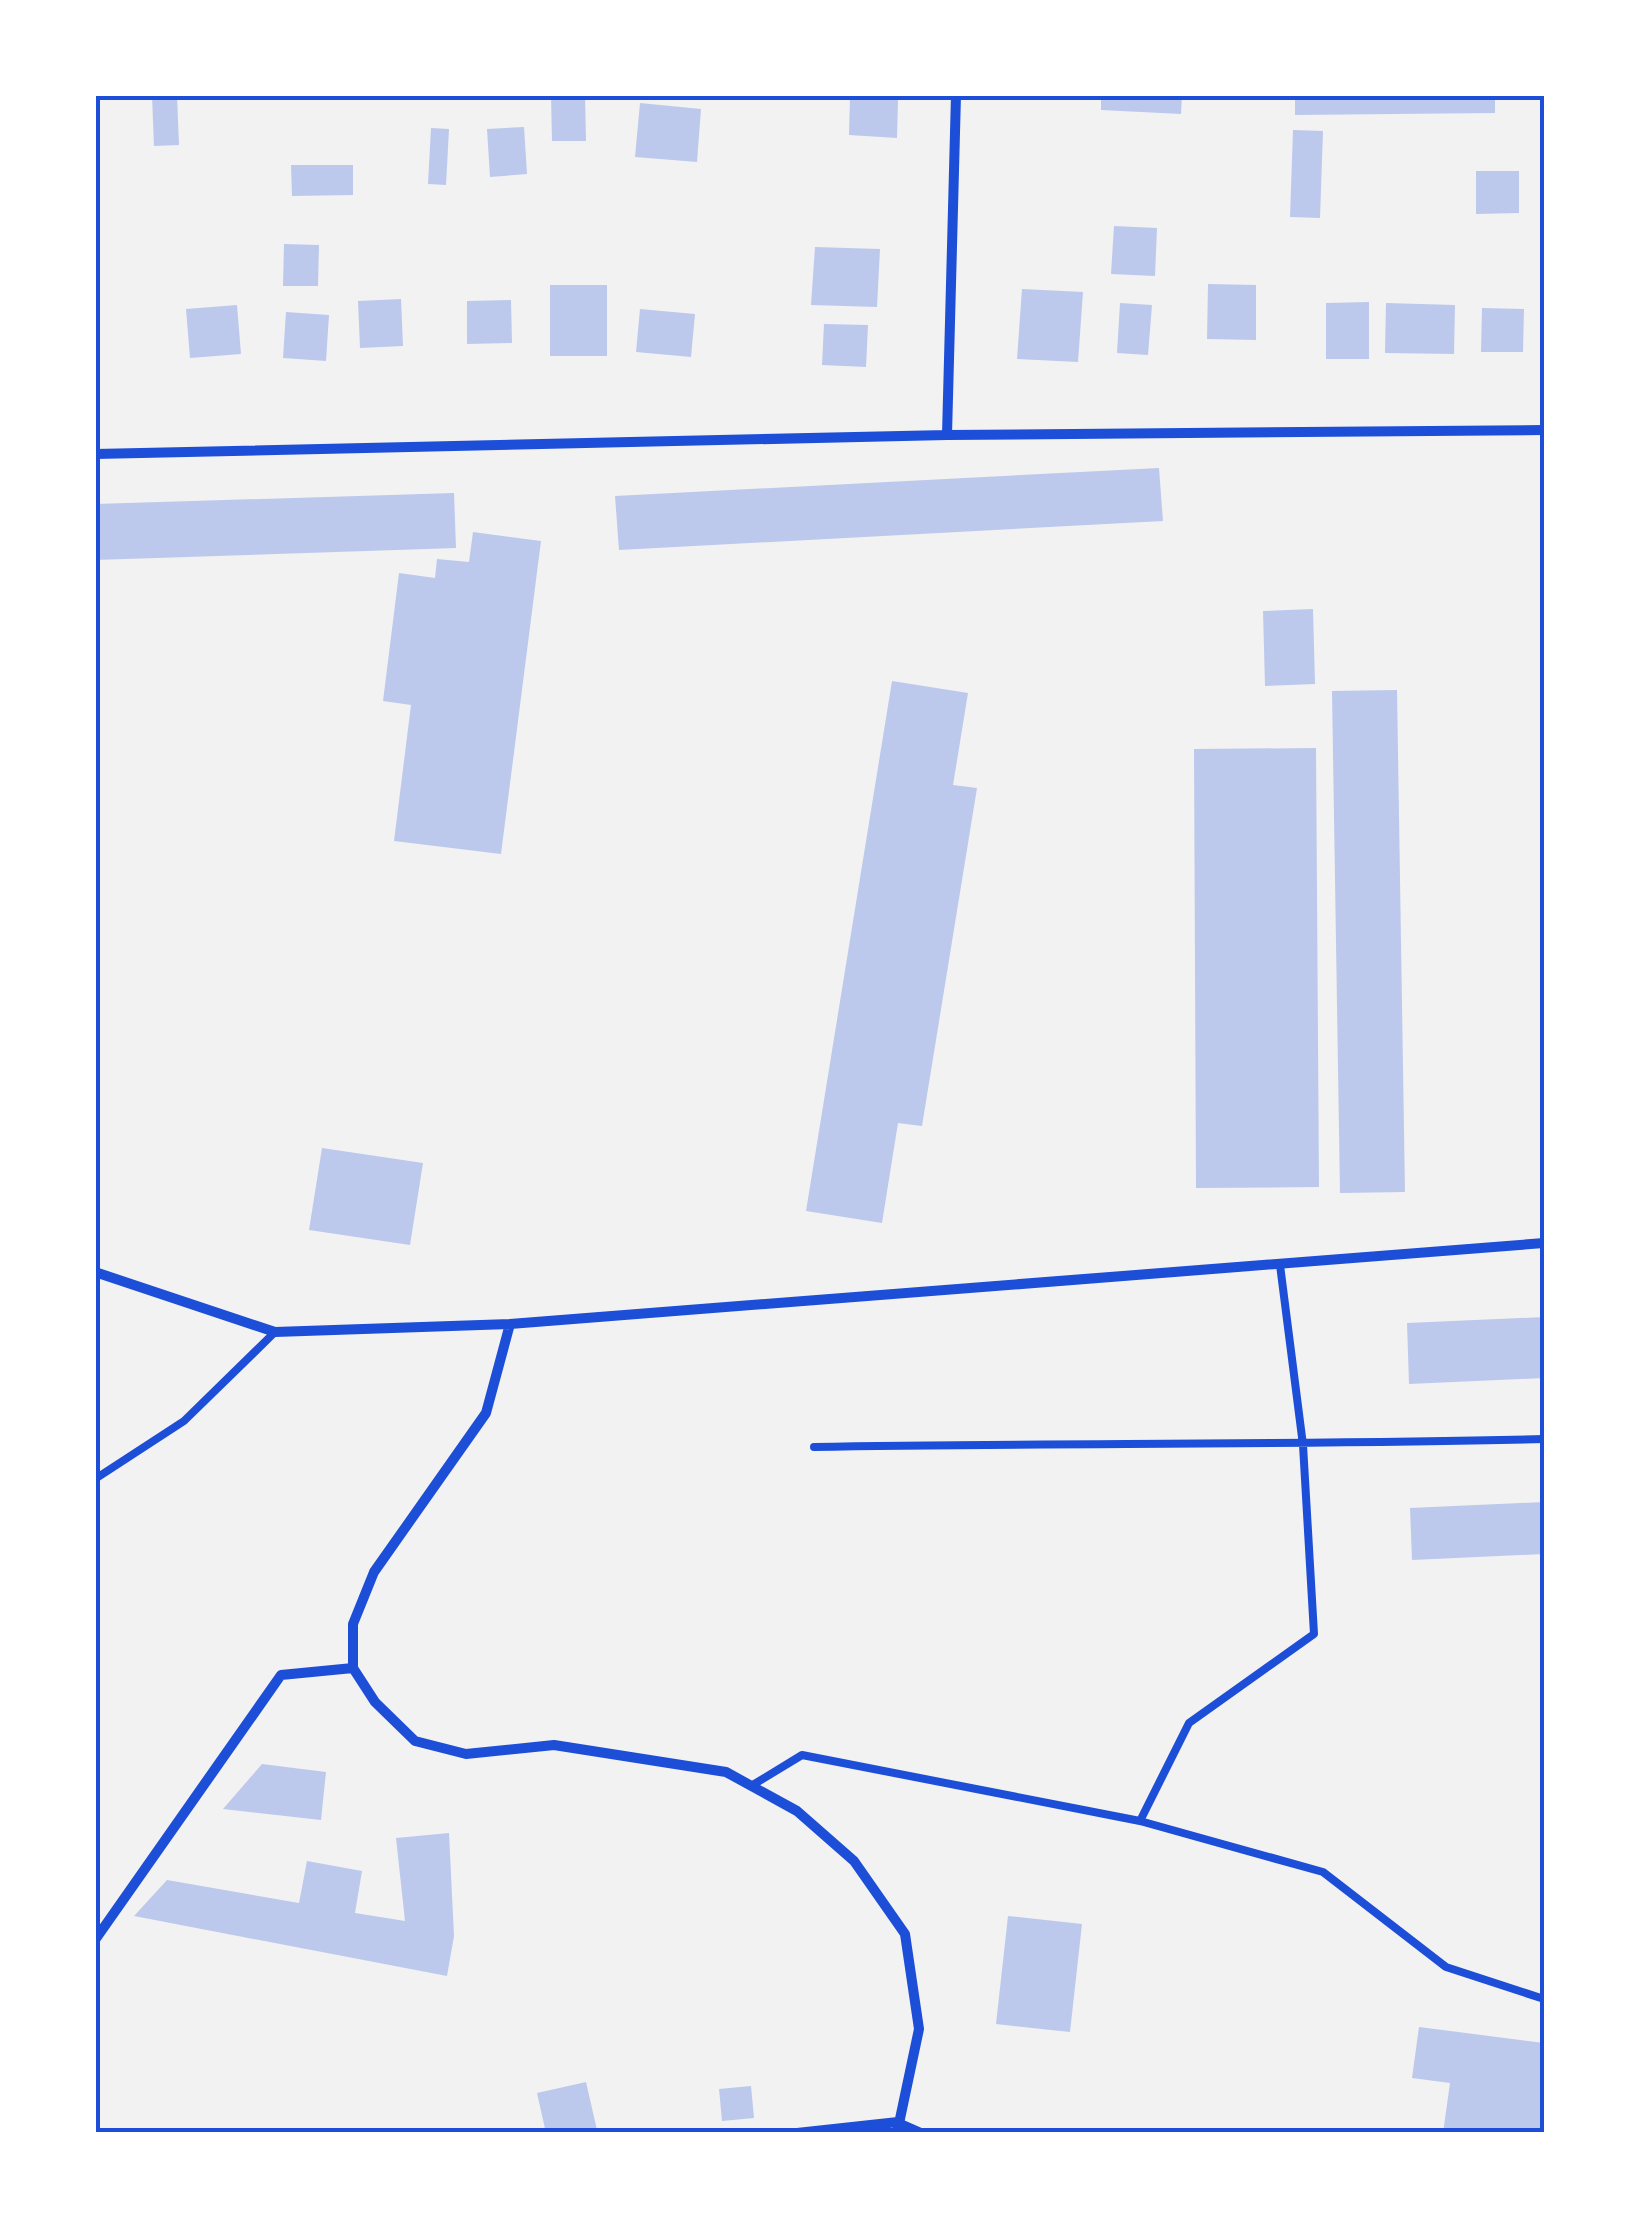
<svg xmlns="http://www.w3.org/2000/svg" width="1639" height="2228" font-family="Roboto,sans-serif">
	<rect width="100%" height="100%" fill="#f2f2f2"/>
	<path fill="#bdc9ec" d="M177,95L179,145L154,146L152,96Z
		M551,95H585L586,141H552Z
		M733,95H802V100L733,99Z
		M1101,95H1182L1181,114L1101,110Z
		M1295,95H1495V113L1295,115Z
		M850,98L898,100L897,138L849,135Z
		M640,103L701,109L697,162L635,157Z
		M524,127L527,174L490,177L487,129Z
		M431,128L449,129L446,185L428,184Z
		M1293,130L1323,131L1320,218L1290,217Z
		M291,165H353V195L292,196Z
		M1476,171H1519V213L1476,214Z
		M1114,226L1157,228L1155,276L1111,274Z
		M284,244L319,245L318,286H283Z
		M815,247L880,249L877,307L811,305Z
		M1208,284L1256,285V340L1207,339Z
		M550,285H607V356H550Z
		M1022,289L1083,292L1078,362L1017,359Z
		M401,299L403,346L360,348L358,301Z
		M511,300L512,343L467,344V301Z
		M1369,302V359H1326V303Z
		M1120,303L1152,305L1148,355L1117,353Z
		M1386,303L1455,305L1454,354L1385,353Z
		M237,305L241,354L190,358L186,309Z
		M1482,308L1524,309L1523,352H1481Z
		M640,309L695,314L691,357L636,352Z
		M286,312L329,315L326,361L283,358Z
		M824,324L868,325L866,367L822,365Z
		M1159,468L1163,521L619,550L615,496Z
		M454,493L456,548L95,560V504Z
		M473,532L541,541L501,854L394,841L411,705L383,701L399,573L435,578L437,559L469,562Z
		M1313,609L1315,684L1265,686L1263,611Z
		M892,681L968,693L953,785L977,788L922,1126L898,1123L882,1223L806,1211Z
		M1397,690L1405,1192L1340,1193L1332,691Z
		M1316,748L1319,1187L1196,1188L1194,749Z
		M322,1148L423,1163L410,1245L309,1230Z
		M1544,1317V1378L1409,1384L1407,1323Z
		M1544,1502V1554L1412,1560L1410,1508Z
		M262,1764L326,1772L321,1820L223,1809Z
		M449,1833L454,1936L447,1976L134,1916L167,1880L299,1903L307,1861L362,1871L355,1913L405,1921L396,1838Z
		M1008,1916L1082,1924L1070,2032L996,2024Z
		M1419,2027L1544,2043V2133H1443L1450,2083L1412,2078Z
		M586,2082L597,2130L546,2133L537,2093Z
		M751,2086L754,2118L722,2121L719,2089Z"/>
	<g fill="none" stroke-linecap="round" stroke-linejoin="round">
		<path stroke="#1d4ed8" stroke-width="8" d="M814,1447C1057,1443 1301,1445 1544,1439
			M95,1479L184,1421L275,1332
			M751,1786L802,1755L1140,1821L1323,1872L1446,1967L1544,1999
			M1140,1821L1189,1723L1314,1634L1303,1445L1280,1265
			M898,2122L923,2133"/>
		<path stroke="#1d4ed8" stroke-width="10" d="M947,435L956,95
			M95,454L947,435L1544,430
			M95,1272L275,1332L510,1324L1544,1243
			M510,1324L486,1413L374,1572L353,1624V1668L375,1702L415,1741L466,1754L554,1745L726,1772L797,1811L854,1861L905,1934L919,2029L897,2133
			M95,1940L281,1675L353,1668
			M797,2133L898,2122"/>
	</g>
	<rect width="1639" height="2228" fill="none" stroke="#ffffff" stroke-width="195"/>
	<rect x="98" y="98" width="1444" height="2032" fill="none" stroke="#1d4ed8" stroke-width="4"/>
</svg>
